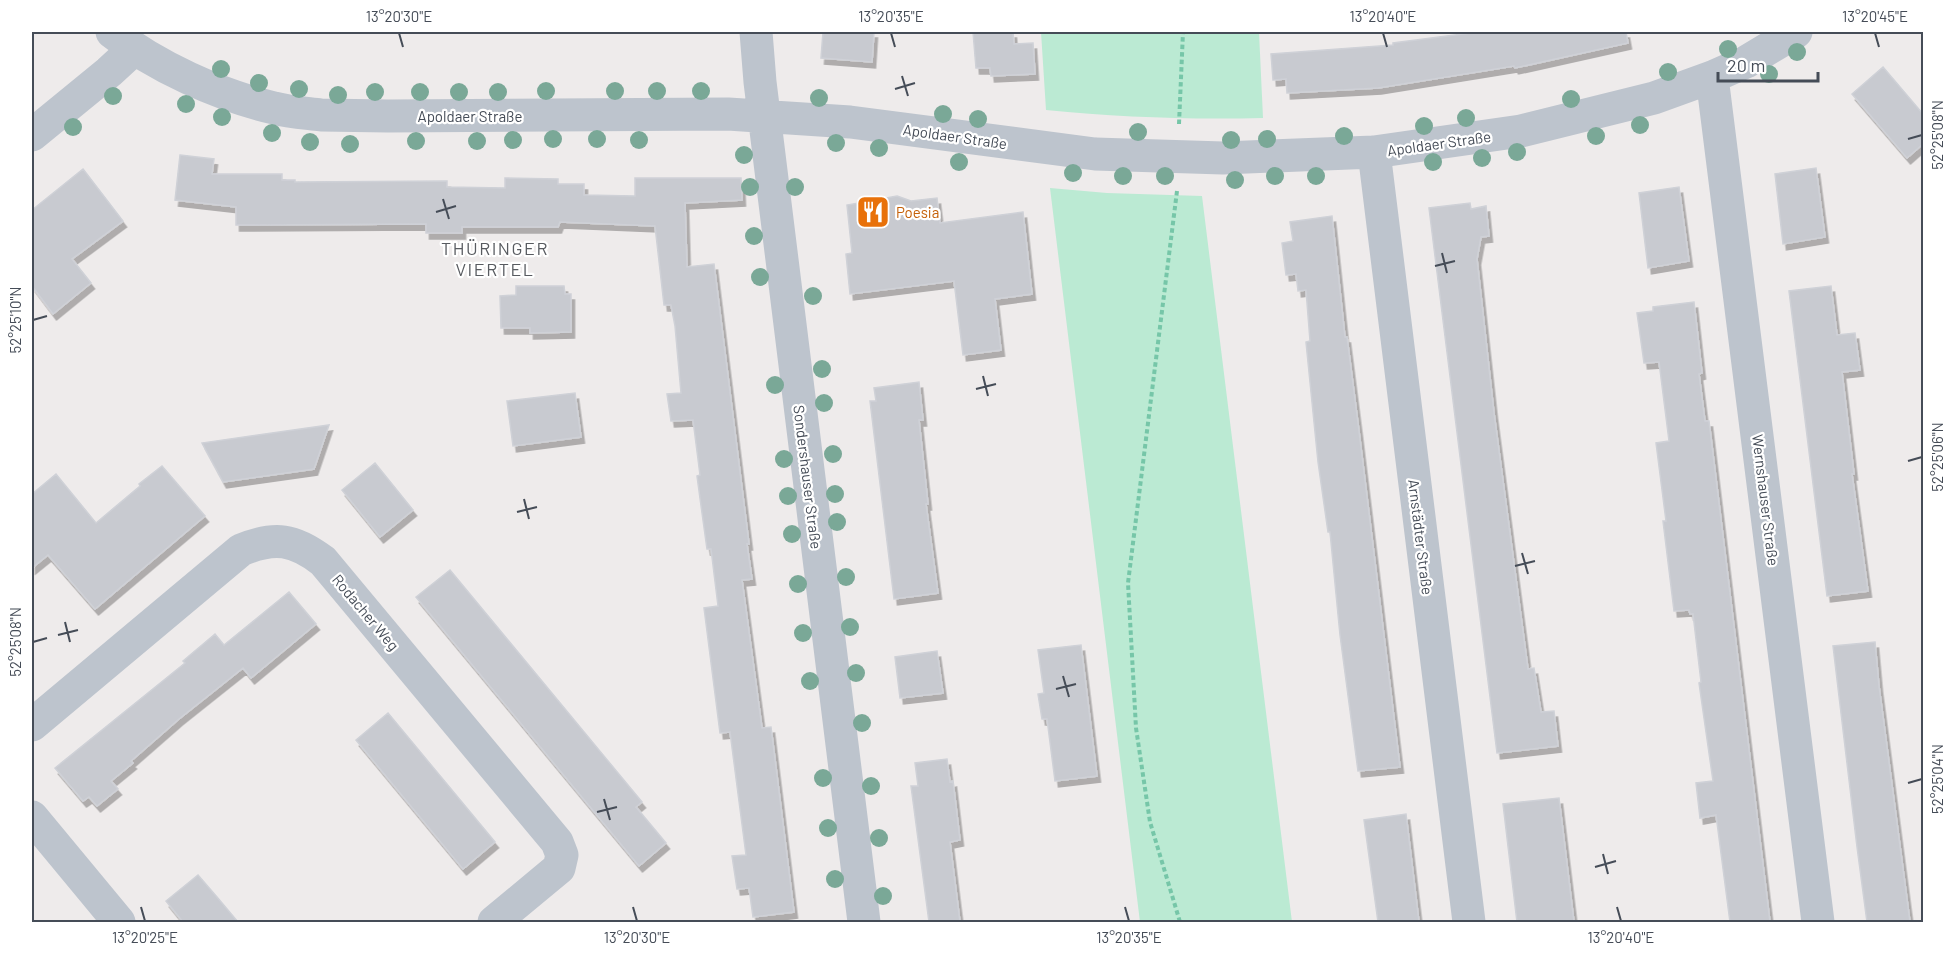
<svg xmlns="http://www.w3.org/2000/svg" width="1955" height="954" font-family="Barlow,sans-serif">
	<defs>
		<filter id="shadow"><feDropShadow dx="3.5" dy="6" stdDeviation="0" flood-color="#0004"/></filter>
	</defs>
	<rect width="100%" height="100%" fill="#eeebeb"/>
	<path fill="#bbead3" d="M1041,32H1259L1263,118C1190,120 1118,117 1046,110Z
		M1050,188L1107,193L1202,196L1292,922H1140Z"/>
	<path fill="#c8cad0" stroke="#cfd1d7" stroke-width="1.5" filter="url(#shadow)" d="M823,32H874L872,62L821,58Z
		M973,32H1013L1014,44L1033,43L1035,74L991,76L990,68H976Z
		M1478,32H1626L1628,43L1515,68L1514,66L1378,88L1287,93L1286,79L1273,80L1271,54L1393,45V43Z
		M1883,67L1923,114V144L1907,158L1852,94Z
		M180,155L214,159L212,174H282V180H295V182L447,181V187L505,188V178L558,179V184H584V195L635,196V178H741L742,200L685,203L687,267L714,264L749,544H747L752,579L742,580L762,728L771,727L794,912L753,917L749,888L737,889L732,856L746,855L730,732L720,733L704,608L718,606L711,549H707L702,513L697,476L700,475L693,420L671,421L667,394L681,393L675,326L671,305H664L655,226L560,222L558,227H462V233H426V224L236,225V207L175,200Z
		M1816,168L1825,237L1783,244L1775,174Z
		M83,169L123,221L72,259L91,283L53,314L32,286V210Z
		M1679,187L1689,261L1648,268L1639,193Z
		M897,196L911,201L937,198L940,223L1023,212L1032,294L995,299L1001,350L963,355L954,281L850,294L846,254L852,253L847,205Z
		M1470,203L1471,209L1486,206L1489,236L1481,237L1477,259L1494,413L1528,669L1534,668L1541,712L1554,711L1558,746L1497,753L1429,208Z
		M1332,216L1345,337H1347L1359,431L1400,767L1358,771L1340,635L1330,532H1328L1318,462L1306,342L1310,341L1306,290L1298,291L1296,274L1286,275L1282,243L1293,241L1290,222Z
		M516,286H564L565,294H571V332L530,333V328H501L500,296L516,295Z
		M1831,286L1837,335L1855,333L1860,370L1842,372L1854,474H1852L1868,591L1827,596L1789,291Z
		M1694,302L1702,373L1699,374L1705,421H1709L1770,922H1730L1716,815L1700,818L1696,783L1713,781L1699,683L1701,682L1693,614H1690L1689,610L1674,611L1663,521H1666L1656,443L1669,441L1659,362L1644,363L1637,313L1653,311V307Z
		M919,382L923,420H919L928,504H926L938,593L894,599L870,401H876L874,388Z
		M575,393L581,437L513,446L507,401Z
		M329,425L314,469L223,482L202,443Z
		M375,463L413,510L380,537L342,490Z
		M162,466L205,516L95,609L48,555L32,568V494L56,474L96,523L140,486L139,484Z
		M450,570L642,802L636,807L666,843L639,866L416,597Z
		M289,592L316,624L251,678L243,668L179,719L131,761L133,763L111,781L118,789L97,806L89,797L83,801L55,768L185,663L183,661L215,634L224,645Z
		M1875,642L1879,686L1910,922H1867L1857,847L1833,646Z
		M1081,645L1097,776L1055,781L1047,719H1042L1038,694L1044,693L1038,650Z
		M937,651L943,693L900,698L895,657Z
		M388,713L495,842L463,869L356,740Z
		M947,759L950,782L953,781L960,840L950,842L960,922H929L911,786H918L915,763Z
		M1559,798L1574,922H1517L1503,804Z
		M1406,814L1419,922H1378L1364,820Z
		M198,875L217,897L238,922H183L166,901Z"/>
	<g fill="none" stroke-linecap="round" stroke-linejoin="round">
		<path stroke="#76c6a8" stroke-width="4" stroke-dasharray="4.5 3" stroke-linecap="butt" d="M1179,124L1183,32
			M1177,191L1128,583L1136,728L1150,822L1180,922"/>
		<path stroke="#bdc4cd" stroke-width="33" d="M112,32C156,67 219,95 274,108C289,112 305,113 321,115L388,116L728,114L850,122L1095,154L1223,158L1374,152L1521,131L1654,98L1712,77L1746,62L1796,32
			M756,32L760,82L864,922
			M1712,77L1818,922
			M32,135L109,72L134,49
			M1374,152L1469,922
			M32,725L241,550C275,536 294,539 323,561L557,842L562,855L559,868L494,922
			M32,817L119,922"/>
	</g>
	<g fill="#7aa897">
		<circle cx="1728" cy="49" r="9"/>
		<circle cx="1797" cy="52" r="9"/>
		<circle cx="221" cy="69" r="9"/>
		<circle cx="1668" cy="72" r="9"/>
		<circle cx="1769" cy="74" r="9"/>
		<circle cx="259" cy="83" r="9"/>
		<circle cx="299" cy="89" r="9"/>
		<circle cx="546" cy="91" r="9"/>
		<circle cx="615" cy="91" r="9"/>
		<circle cx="657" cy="91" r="9"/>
		<circle cx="701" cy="91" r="9"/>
		<circle cx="375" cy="92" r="9"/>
		<circle cx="420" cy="92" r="9"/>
		<circle cx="459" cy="92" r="9"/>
		<circle cx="498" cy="92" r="9"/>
		<circle cx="338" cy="95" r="9"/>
		<circle cx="113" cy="96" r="9"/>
		<circle cx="819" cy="98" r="9"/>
		<circle cx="1571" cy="99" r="9"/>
		<circle cx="186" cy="104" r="9"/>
		<circle cx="943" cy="114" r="9"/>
		<circle cx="222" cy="117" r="9"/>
		<circle cx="1466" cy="118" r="9"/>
		<circle cx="978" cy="119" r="9"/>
		<circle cx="1640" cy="125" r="9"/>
		<circle cx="1424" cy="126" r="9"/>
		<circle cx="73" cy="127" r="9"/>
		<circle cx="1138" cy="132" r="9"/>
		<circle cx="272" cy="133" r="9"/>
		<circle cx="1344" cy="136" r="9"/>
		<circle cx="1596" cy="136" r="9"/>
		<circle cx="553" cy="139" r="9"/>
		<circle cx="597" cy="139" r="9"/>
		<circle cx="1267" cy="139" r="9"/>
		<circle cx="513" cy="140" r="9"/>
		<circle cx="639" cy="140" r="9"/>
		<circle cx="1231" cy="140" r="9"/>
		<circle cx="416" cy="141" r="9"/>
		<circle cx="477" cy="141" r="9"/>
		<circle cx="310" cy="142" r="9"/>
		<circle cx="836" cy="143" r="9"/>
		<circle cx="350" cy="144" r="9"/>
		<circle cx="879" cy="148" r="9"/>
		<circle cx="1517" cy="152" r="9"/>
		<circle cx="744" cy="155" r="9"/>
		<circle cx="1482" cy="158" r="9"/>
		<circle cx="959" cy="162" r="9"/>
		<circle cx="1433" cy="162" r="9"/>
		<circle cx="1073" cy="173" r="9"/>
		<circle cx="1123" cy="176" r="9"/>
		<circle cx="1165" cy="176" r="9"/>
		<circle cx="1275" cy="176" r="9"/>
		<circle cx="1316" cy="176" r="9"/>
		<circle cx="1235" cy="180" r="9"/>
		<circle cx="750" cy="187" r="9"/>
		<circle cx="795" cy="187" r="9"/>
		<circle cx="754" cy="236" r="9"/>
		<circle cx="760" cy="277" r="9"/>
		<circle cx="813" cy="296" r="9"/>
		<circle cx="822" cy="369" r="9"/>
		<circle cx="775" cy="385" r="9"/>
		<circle cx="824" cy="403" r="9"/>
		<circle cx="833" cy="454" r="9"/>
		<circle cx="784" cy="459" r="9"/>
		<circle cx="835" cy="494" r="9"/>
		<circle cx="788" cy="496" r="9"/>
		<circle cx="837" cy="522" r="9"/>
		<circle cx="792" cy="534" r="9"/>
		<circle cx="846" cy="577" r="9"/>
		<circle cx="798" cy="584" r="9"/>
		<circle cx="850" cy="627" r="9"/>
		<circle cx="803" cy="633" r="9"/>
		<circle cx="856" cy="673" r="9"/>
		<circle cx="810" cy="681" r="9"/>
		<circle cx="862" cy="723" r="9"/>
		<circle cx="823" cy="778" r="9"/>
		<circle cx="871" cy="786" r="9"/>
		<circle cx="828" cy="828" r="9"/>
		<circle cx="879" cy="838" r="9"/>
		<circle cx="835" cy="879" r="9"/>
		<circle cx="883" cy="896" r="9"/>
	</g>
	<path fill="none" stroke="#454c57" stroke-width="2" d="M399,33L403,47M891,33L895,47M1383,33L1387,47M1875,33L1879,47M902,76L908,96M895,89L915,83M1908,139L1922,135M443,199L449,219M436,212L456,206M1442,253L1447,273M1435,266L1455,261M33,320L47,316M983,376L988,396M976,389L996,384M1908,461L1922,457M524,499L529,519M517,512L537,507M1522,553L1528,574M1515,566L1535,561M65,622L70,642M58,635L78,630M33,642L47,638M1063,676L1069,697M1056,689L1076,684M1908,783L1922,779M604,799L610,820M597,812L617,807M1603,854L1608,874M1595,867L1616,861M141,907L145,921M633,907L637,921M1125,907L1129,921M1617,907L1621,921"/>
	<defs>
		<symbol id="restaurant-square" viewBox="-11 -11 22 22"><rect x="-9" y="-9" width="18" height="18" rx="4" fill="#e8710a" stroke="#fff"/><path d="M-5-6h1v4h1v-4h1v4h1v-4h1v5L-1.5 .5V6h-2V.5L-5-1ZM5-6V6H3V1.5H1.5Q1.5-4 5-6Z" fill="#fff"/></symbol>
	</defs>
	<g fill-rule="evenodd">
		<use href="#restaurant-square" x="854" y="193" width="38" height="38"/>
	</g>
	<g text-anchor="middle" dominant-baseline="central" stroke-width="4.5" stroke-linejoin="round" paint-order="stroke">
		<g font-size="15" fill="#454c57" stroke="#fff">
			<text x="470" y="116">Apoldaer Straße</text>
			<text transform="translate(955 136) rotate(8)">Apoldaer Straße</text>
			<text transform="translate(1439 143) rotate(-8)">Apoldaer Straße</text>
			<text transform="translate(808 477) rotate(83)">Sondershauser Straße</text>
			<text transform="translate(1766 500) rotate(83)">Wernshauser Straße</text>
			<text transform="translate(1421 537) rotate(83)">Arnstädter Straße</text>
			<text transform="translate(366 612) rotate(50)">Rodacher Weg</text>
		</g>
		<g font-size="15" fill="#c56008" stroke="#fff" text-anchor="start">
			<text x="896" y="212">Poesia</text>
		</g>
		<g font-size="18" letter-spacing="1.5" fill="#585b60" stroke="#fff">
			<text x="495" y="248">THÜRINGER<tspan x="495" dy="21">VIERTEL</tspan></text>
		</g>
	</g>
	<rect width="1955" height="954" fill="none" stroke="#ffffff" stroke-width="66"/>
	<path d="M1718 72v9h100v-9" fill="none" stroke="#454c57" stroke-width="3"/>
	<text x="1727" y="72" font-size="18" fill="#454c57" stroke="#ffffff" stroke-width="4.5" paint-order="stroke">20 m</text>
	<rect x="33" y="33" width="1889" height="888" fill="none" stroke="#454c57" stroke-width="2"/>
	<g font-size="15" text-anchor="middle" fill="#454c57">
		<text x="399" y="22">13°20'30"E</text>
		<text x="891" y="22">13°20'35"E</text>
		<text x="1383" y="22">13°20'40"E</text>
		<text x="1875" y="22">13°20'45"E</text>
		<text transform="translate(1938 135) rotate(-90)" y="5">52°25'08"N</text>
		<text transform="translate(16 320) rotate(-90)" y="5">52°25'10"N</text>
		<text transform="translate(1938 457) rotate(-90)" y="5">52°25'06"N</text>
		<text transform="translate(16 642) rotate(-90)" y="5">52°25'08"N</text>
		<text transform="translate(1938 779) rotate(-90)" y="5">52°25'04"N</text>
		<text x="145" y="943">13°20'25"E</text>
		<text x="637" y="943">13°20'30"E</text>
		<text x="1129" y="943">13°20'35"E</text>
		<text x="1621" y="943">13°20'40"E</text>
	</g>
</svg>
